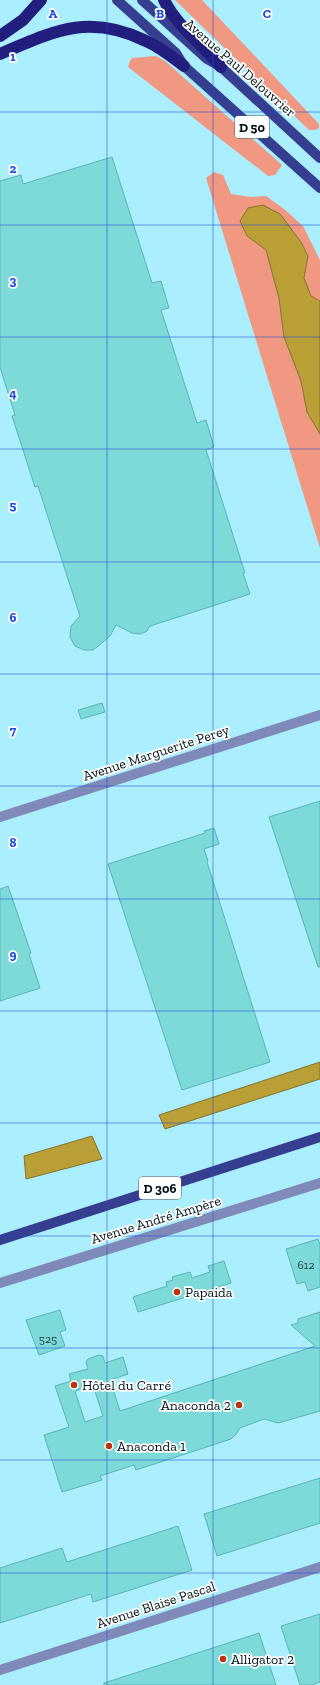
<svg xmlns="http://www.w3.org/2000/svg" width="320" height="1685" font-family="'Zilla Slab',serif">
	<rect width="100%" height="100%" fill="#abeefe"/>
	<path fill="#f09882" d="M175,0H202L319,124V128L315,130H309Z
		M156,56L165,61L282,165L275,175L268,176L128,67L130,61L132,58Z
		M214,172L223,175L231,194L250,197L266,196L284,209L303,226L320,260V301L311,296L304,278L308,256L301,242L247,236L266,250L279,298L284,337L301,381L307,412L320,434V548L206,178Z"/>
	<path fill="#ba9f37" stroke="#82742d" d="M263,205L280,214L301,242L308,256L304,278L311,296L320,301V434L307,412L301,381L284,337L279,298L266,250L247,236L240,221L248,208Z
		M320,1062V1079L165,1129L159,1115Z
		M92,1136L102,1159L26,1179L24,1156Z"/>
	<path fill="#7edad9" stroke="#59b5b4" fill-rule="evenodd" d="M112,157L152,283L161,281L169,308L161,310L197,423L206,420L214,447L206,450L245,573H243L250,594L150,626L147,631L141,634L132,633L116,625L110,636L97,647L93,650H84L75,646L70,637L71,626L80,616L38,486L35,487L12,416L15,415L0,367V181L21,175L23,184Z
		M102,703L105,712L81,719L78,710Z
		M320,801V967H318L269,817Z
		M214,828L219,844L204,849L208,861L207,862L270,1062L182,1090L108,864L205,833L204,831Z
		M8,886L31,953L29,954L40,988L0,1001V889Z
		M318,1239L320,1244V1287L308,1291L305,1282L297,1284L286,1249Z
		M224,1261L231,1283L138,1312L133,1297L167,1286L166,1282L173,1280L172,1277L190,1272L192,1278L210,1272L208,1266Z
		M60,1310L66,1330L60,1332L65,1346L39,1355L26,1320Z
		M320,1312V1411L278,1423L264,1419L240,1428L236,1434L231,1439L222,1442L136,1470L134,1465L100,1476L102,1480L62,1492L44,1435L69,1427L55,1386L71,1381L69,1374L88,1369L86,1362L88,1359L99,1355L103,1356L105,1363L123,1357L128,1374L110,1380L120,1411L315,1346L291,1325L298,1323V1319ZM93,1385L103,1416L85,1422L75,1391Z
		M320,1478V1523L217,1556L204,1514Z
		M178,1526L192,1570L93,1602L91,1594L0,1623V1568L62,1548L67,1562Z
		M320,1614V1682L312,1685H300L281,1626Z
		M259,1633L276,1685H104V1683Z"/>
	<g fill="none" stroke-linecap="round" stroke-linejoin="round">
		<path stroke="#808ab8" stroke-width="10" d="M0,817L320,715
			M0,1283L320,1183
			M0,1670L320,1567"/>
		<path stroke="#363e8f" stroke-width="10" d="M117,0L176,53L184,66L320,188
			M142,0L207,59L221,67L320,158
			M0,1240L320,1137"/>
		<path stroke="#211e7e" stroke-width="12" d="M164,0C177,27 203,44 221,67
			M0,36L23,20L41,0
			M0,54C54,31 89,13 146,41C160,47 172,57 184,66"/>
	</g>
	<path fill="none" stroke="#1d4ed8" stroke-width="1" stroke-opacity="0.55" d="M107,0V1685M213,0V1685M0,112H320M0,225H320M0,337H320M0,449H320M0,562H320M0,674H320M0,786H320M0,899H320M0,1011H320M0,1123H320M0,1236H320M0,1348H320M0,1460H320M0,1573H320"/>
	<g fill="#bc320d" stroke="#fff" stroke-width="1.5">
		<circle cx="177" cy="1292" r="4"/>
		<circle cx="74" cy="1385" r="4"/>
		<circle cx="239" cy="1405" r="4"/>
		<circle cx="109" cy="1446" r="4"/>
		<circle cx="223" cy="1659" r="4"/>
	</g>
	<g text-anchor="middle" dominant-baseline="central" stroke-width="3.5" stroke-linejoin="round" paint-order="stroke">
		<g font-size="12" fill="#204347">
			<text x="306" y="1265">612</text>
			<text x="48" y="1339">525</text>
		</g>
		<g fill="#fff" stroke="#4c585c" stroke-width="1">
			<rect x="235" y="116" width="34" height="22" rx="3"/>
			<rect x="139" y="1177" width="42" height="22" rx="3"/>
		</g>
		<g font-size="13" font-weight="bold" fill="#001116">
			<text x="252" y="127">D 50</text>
			<text x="160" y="1188">D 306</text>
		</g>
		<g font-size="14" fill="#001116" stroke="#fff">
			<text transform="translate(240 68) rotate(41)">Avenue Paul Delouvrier</text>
			<text transform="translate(156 753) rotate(-18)">Avenue Marguerite Perey</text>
			<text transform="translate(156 1220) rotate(-17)">Avenue André Ampère</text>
			<text transform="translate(156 1605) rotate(-18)">Avenue Blaise Pascal</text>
		</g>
		<g font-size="14" fill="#001116" stroke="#fff" text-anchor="start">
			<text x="185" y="1292">Papaida</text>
			<text x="82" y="1385">Hôtel du Carré</text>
			<text x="231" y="1405" text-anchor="end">Anaconda 2</text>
			<text x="117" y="1446">Anaconda 1</text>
			<text x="231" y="1659">Alligator 2</text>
		</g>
	</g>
	<g font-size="13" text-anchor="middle" font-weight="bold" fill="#1d4ed8" stroke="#fff" stroke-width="3.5" stroke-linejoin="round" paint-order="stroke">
		<text x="53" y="18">A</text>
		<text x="160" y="18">B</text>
		<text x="267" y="18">C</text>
		<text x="13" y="61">1</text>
		<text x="13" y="173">2</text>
		<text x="13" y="285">3</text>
		<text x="13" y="398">4</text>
		<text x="13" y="510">5</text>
		<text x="13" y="622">6</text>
		<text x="13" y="735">7</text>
		<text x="13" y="847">8</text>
		<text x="13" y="959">9</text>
	</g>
</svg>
